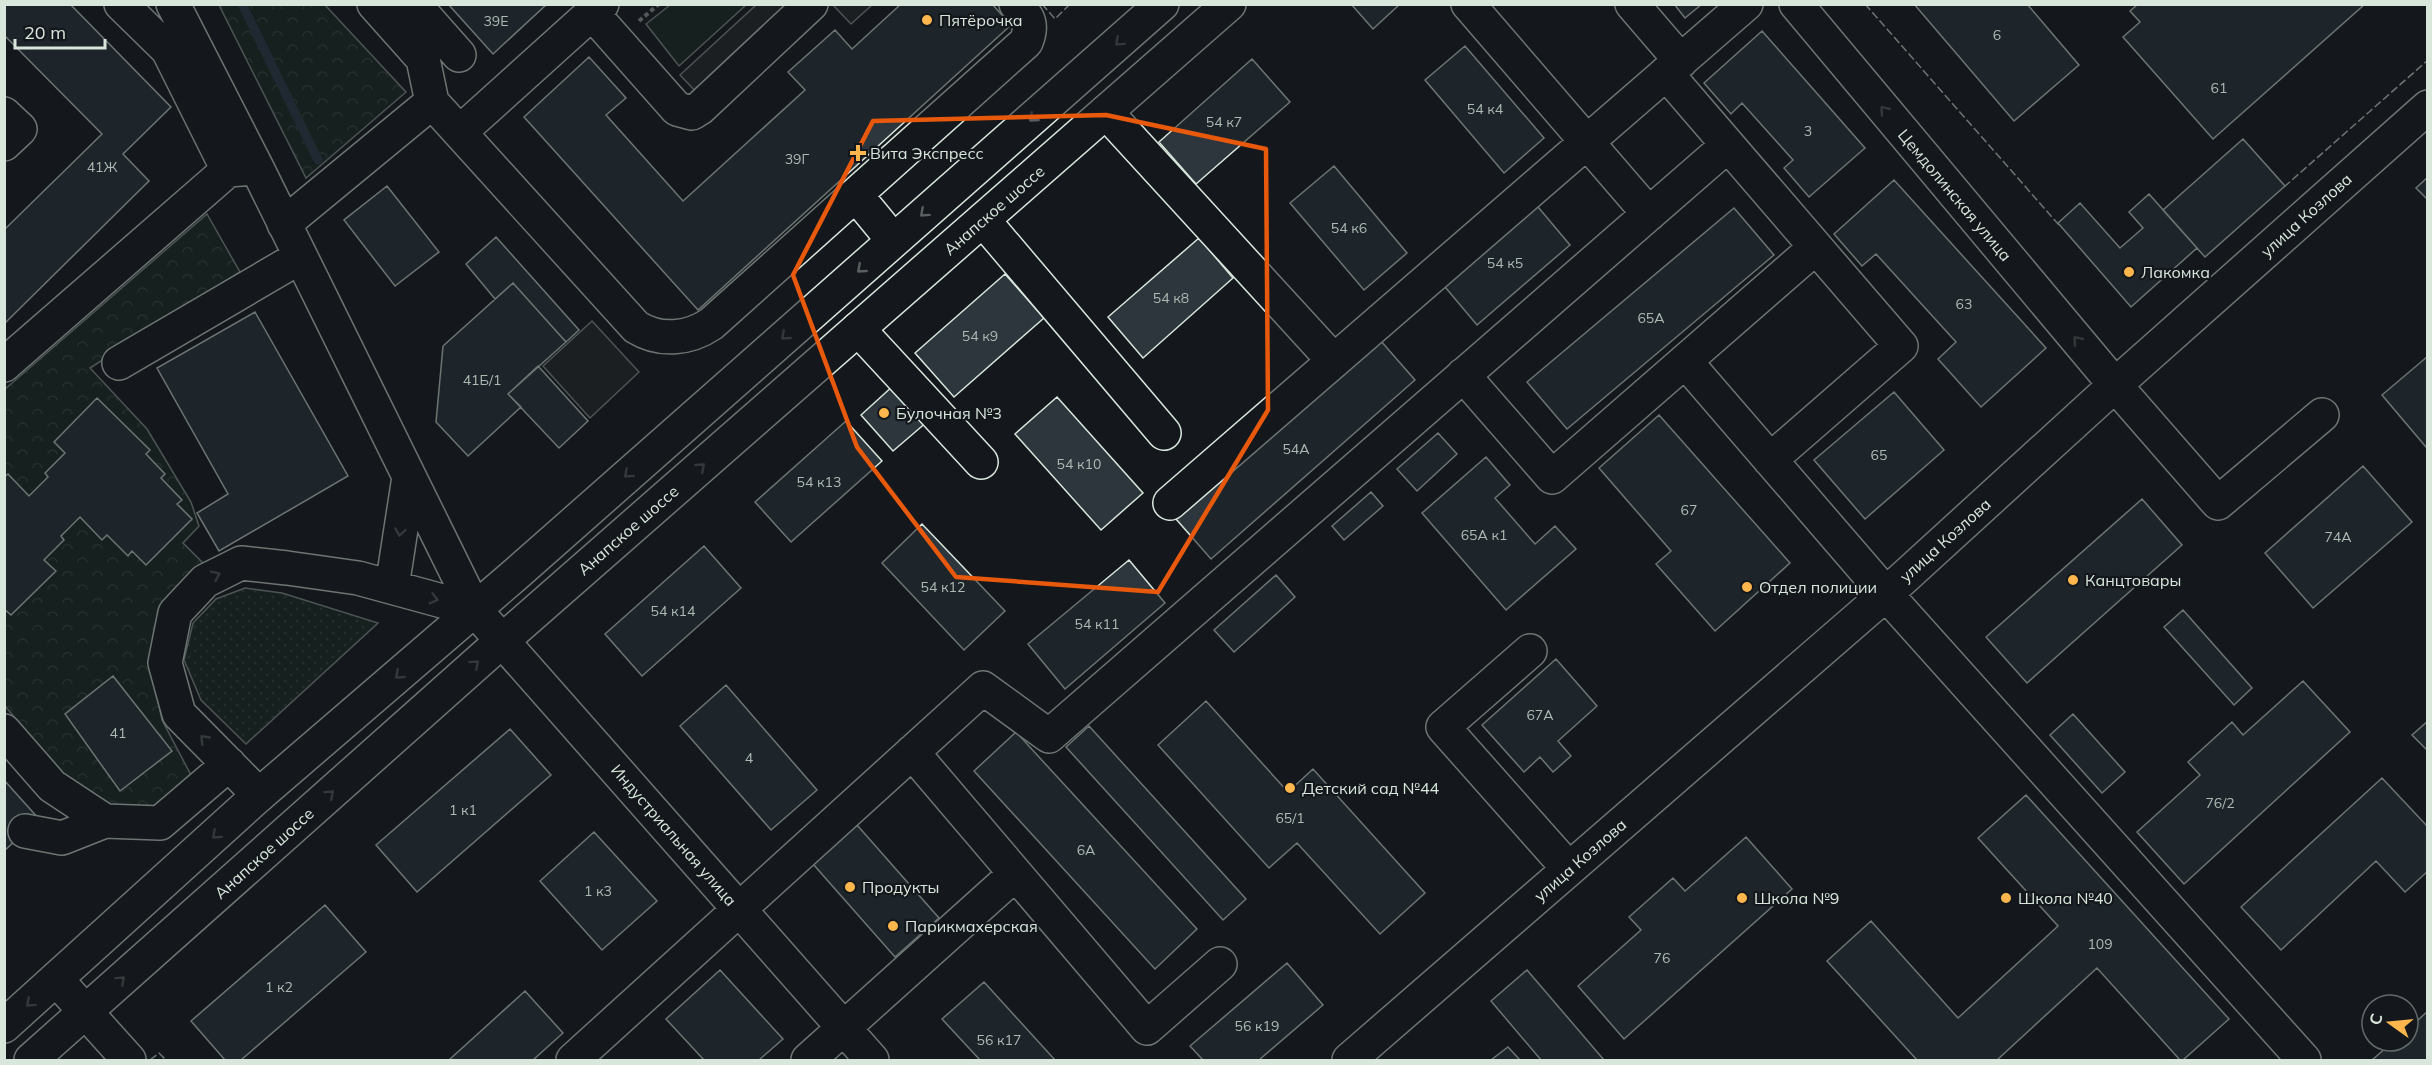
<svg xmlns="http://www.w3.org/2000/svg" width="2432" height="1065" font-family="Mulish,sans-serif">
	<defs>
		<pattern id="grass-dots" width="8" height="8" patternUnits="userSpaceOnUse" patternTransform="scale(1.5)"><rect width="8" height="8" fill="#1a2d24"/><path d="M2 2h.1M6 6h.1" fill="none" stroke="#3b4b43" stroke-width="1.8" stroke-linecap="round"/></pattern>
		<pattern id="forest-crowns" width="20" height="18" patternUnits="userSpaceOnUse" patternTransform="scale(1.5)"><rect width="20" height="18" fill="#1a2d24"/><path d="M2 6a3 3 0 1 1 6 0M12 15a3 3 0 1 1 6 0" fill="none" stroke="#3b4b43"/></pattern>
	</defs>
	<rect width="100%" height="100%" fill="#14181c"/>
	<path fill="url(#grass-dots)" stroke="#939e99" stroke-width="1.5" d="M245,588L282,593L378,623L246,744L201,700L184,660L193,623L216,599Z"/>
	<path fill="url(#forest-crowns)" stroke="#939e99" stroke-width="1.5" d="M219,5H325L406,92L306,178Z
		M207,214L240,272L90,368L147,429L191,502L199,526L183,543L205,565L160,607L151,667L162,720L192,777L155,812L104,806L59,771L5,706L4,390Z"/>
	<path fill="#1a2d24" stroke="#939e99" stroke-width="1.5" d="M670,5V4L746,5L679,66L646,24Z"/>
	<path fill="#24282b" stroke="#939e99" stroke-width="1.5" d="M756,5H799L700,96L680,75Z
		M833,5H872L851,24Z
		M592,321L639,372L590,418L543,366Z"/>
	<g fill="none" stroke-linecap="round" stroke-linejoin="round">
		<path stroke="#2f3f4d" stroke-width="9" d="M242,4L318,160"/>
	</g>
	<path fill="#2c363c" stroke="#d8e6dc" stroke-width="1.5" d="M4,4H70L171,107L123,154L149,181L4,324V230L102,134L4,35Z
		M448,4H547L493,54Z
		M901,4H992L1011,25L698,310L524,117L589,57L626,98L606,115L683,201L805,90L788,72L835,30L852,49Z
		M1351,4H1400L1373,29Z
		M1674,4H1702L1685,18Z
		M1914,4H2027L2079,65L2014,121Z
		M2138,4H2365L2213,139L2123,37L2140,22L2130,11Z
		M1762,31L1865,148L1809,197L1784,168L1793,160L1742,103L1731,114L1704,83Z
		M1465,46L1544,138L1504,173L1425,80Z
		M1252,59L1290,102L1196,184L1159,142Z
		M2243,139L2285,186L2205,257L2163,210Z
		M1334,166L1407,253L1364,290L1290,203Z
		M2428,177V200L2416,188Z
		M1894,180L2046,348L1981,407L1938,359L1956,342L1876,254L1862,266L1834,234Z
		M387,186L439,252L395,286L344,220Z
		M2149,194L2197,248L2131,307L2058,223L2080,203L2120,248L2143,228L2129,212Z
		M1533,201L1570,245L1477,325L1440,281Z
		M1734,208L1774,255L1567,429L1527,382Z
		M496,237L579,330L566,342L513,283L495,299L466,264Z
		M1199,238L1233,278L1143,358L1108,317Z
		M1005,274L1044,318L954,397L915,353Z
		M513,283L566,342L508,394L521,407L468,456L436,422L443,346Z
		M255,312L348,476L219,551L197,513L228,494L157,368Z
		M1380,340L1415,380L1211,559L1176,519Z
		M2428,356V446L2426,447L2382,395Z
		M538,366L588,421L559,448L508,394Z
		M894,385L928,421L893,451L861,415Z
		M1894,392L1944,450L1865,519L1814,460Z
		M1057,397L1143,493L1101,530L1015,434Z
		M97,398L150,450L146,454L165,474L161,478L182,500L177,504L192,519L146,565L132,551L128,556L107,535L102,540L80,517L61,536L64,540L44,560L56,571L11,615L4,609V477L8,474L29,496L48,477L45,473L65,453L54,442Z
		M1659,415L1790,563L1715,631L1656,564L1671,551L1599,468Z
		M846,421L882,461L791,542L755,502Z
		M1438,433L1457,454L1417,491L1397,469Z
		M1486,457L1510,485L1495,498L1535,544L1555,526L1576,549L1506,610L1422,513Z
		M2363,466L2412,522L2313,608L2265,553Z
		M1371,492L1383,506L1344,540L1332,526Z
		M2142,499L2182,545L2027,683L1986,637Z
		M922,524L1005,611L964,650L882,563Z
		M704,546L741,588L642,676L605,634Z
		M1129,560L1165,603L1065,689L1028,644Z
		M1276,575L1295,597L1234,652L1214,630Z
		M2183,610L2252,688L2234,705L2164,627Z
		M1556,659L1597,706L1558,741L1571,756L1553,772L1540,757L1524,772L1482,725Z
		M113,676L172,751L120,791L65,714Z
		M2303,681L2350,732L2184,884L2137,832L2200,775L2188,762L2232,722L2243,735Z
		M726,685L817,790L771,830L680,726Z
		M1206,701L1288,792L1313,769L1425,893L1380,934L1297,843L1269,868L1158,745Z
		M2073,714L2125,772L2102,793L2050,735Z
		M2428,721V751L2412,735Z
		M1089,726L1246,899L1223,920L1066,747Z
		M510,729L551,775L417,892L376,845Z
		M1016,732L1197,929L1155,969L974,771Z
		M2382,778L2428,827V871L2405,892L2376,861L2281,950L2241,907Z
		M4,780L39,819L4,851Z
		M2026,795L2229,1019L2183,1060H2180L2097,968L1997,1060H1917L1827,961L1871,921L1958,1018L2058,926L1978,838Z
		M857,825L939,918L895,957L813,864Z
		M594,832L657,901L602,950L540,881Z
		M1746,837L1792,889L1624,1039L1578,986L1641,930L1629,917L1673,878L1685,891Z
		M325,905L366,952L241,1060H225L191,1021Z
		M1287,963L1323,1005L1259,1060H1203L1190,1046Z
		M720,970L783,1039L759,1060H704L666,1019Z
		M1527,970L1604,1060H1541L1491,1001Z
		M984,982L1055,1060H980L942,1019Z
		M525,991L563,1033L533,1060H449Z
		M2428,1011V1060H2372L2394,1041H2408V1029Z
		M1508,1047L1520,1060H1491Z"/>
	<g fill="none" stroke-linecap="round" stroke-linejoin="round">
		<defs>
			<path id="minor" d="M121,4L168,50L228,170
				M173,4L257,168L475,610L872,1060
				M374,4L423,59L432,102
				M414,4L459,55
				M1468,4L1649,214
				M1632,4L1681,61
				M1796,4L2115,385L2218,503L2322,415
				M592,13L677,109L692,113L700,108L811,4
				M1666,73L1901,346L1770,460
				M1106,112L1334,361
				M4,114L20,129L4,144
				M460,132L602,4
				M856,195L893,240
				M983,220L1164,433
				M284,224L432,102L636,327C660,342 689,339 711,324L1026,42C1033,25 1029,17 1016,4
				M858,329L981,462
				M1685,361L1886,594L2304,1060
				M119,363L300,257
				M4,365L228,170L257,168
				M1463,375L1552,477L1816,247
				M1170,503L1746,4
				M392,587L409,477
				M1530,651L1443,727L1569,869
				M4,731L52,786L105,821L160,823L229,764
				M912,752L1147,1028L1220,964
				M259,795L179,714L165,663L175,613L205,581L241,563L287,568L358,578L475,610
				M25,831L62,838L105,821
				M56,979L129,1060
				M573,1060L983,688L1049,736L1728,145
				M808,1060L1015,874
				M1349,1060L1886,594L2115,385L2428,107"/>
			<path id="highway" d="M4,1026L259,795L516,574L1162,4
				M31,1060L503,640L1229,4"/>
		</defs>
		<use href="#minor" stroke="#d8e6dc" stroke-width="36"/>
		<use href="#highway" stroke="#d8e6dc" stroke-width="36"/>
		<path stroke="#9da8a2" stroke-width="4" stroke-dasharray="4.5 3" stroke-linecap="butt" d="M639,21L659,4"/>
		<use href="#minor" stroke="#14181c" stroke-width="33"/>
		<use href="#highway" stroke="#14181c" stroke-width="33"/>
		<path stroke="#d8e6dc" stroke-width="1.5" stroke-dasharray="8 3" stroke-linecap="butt" d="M1042,4L1055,19L1070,4
			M1865,4L2059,225
			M2284,187L2428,60
			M150,1060L159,1053L166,1060"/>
	</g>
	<defs><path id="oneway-chevron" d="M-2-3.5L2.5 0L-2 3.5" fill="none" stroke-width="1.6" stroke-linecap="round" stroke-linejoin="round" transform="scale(1.5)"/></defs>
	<g stroke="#59605f">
		<use href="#oneway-chevron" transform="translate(1119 42) rotate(138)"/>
		<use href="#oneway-chevron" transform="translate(1884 110) rotate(-130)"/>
		<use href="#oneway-chevron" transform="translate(1033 118) rotate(139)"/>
		<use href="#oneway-chevron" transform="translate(924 213) rotate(138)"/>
		<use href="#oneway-chevron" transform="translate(861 269) rotate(139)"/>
		<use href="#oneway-chevron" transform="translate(785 336) rotate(139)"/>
		<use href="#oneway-chevron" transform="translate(2077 340) rotate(-130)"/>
		<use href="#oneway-chevron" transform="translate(701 467) rotate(-41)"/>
		<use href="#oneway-chevron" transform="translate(628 474) rotate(138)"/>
		<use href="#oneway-chevron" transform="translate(400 532) rotate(99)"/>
		<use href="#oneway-chevron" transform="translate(216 575) rotate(-26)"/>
		<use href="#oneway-chevron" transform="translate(434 599) rotate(15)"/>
		<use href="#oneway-chevron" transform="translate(475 664) rotate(-42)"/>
		<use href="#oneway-chevron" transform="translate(399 675) rotate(139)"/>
		<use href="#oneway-chevron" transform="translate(204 739) rotate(-134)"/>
		<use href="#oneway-chevron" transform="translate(330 794) rotate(-42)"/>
		<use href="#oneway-chevron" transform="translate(216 835) rotate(138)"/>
		<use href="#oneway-chevron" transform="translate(121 980) rotate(-42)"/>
		<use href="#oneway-chevron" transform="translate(30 1003) rotate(138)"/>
	</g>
	<path d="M0 0H2432V1065H0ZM1106,115L1266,149L1268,410L1158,592L956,577L857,447L793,275L873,121Z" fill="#14181c" fill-opacity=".55" fill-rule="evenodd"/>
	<path fill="none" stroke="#e8590c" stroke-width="4.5" stroke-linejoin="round" d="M1106,115L1266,149L1268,410L1158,592L956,577L857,447L793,275L873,121Z"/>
	<g fill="#ffb74d" stroke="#14181c" stroke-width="2">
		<circle cx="927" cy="20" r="6"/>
		<path d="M855 144h6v6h6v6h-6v6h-6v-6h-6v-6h6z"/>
		<circle cx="2129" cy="272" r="6"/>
		<circle cx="884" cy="413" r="6"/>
		<circle cx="2073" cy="580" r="6"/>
		<circle cx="1747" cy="587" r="6"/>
		<circle cx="1290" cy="788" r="6"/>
		<circle cx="850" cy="887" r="6"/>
		<circle cx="1742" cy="898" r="6"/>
		<circle cx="2006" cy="898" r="6"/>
		<circle cx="893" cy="926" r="6"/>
	</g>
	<g text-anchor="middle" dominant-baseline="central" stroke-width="4.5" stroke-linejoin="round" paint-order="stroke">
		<g font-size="14" fill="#adbab4">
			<text x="496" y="21">39Е</text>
			<text x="1997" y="35">6</text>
			<text x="2219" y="88">61</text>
			<text x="1485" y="109">54 к4</text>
			<text x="1224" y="122">54 к7</text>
			<text x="1808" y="131">3</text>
			<text x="797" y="159">39Г</text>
			<text x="102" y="167">41Ж</text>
			<text x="1349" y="228">54 к6</text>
			<text x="1505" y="263">54 к5</text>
			<text x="1171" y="298">54 к8</text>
			<text x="1964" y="304">63</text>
			<text x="1651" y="318">65А</text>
			<text x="980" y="336">54 к9</text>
			<text x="482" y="380">41Б/1</text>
			<text x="1296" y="449">54А</text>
			<text x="1879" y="455">65</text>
			<text x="1079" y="464">54 к10</text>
			<text x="819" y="482">54 к13</text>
			<text x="1689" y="510">67</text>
			<text x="1484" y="535">65А к1</text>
			<text x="2338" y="537">74А</text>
			<text x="943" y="587">54 к12</text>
			<text x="673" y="611">54 к14</text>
			<text x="1097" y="624">54 к11</text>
			<text x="1540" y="715">67А</text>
			<text x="118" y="733">41</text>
			<text x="749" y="758">4</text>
			<text x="2220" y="803">76/2</text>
			<text x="463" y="810">1 к1</text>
			<text x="1290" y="818">65/1</text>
			<text x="1086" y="850">6А</text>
			<text x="598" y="891">1 к3</text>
			<text x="2100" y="944">109</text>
			<text x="1662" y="958">76</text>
			<text x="279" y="987">1 к2</text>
			<text x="1257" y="1026">56 к19</text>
			<text x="999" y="1040">56 к17</text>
		</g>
		<g font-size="16" fill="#d8e6dc" stroke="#14181c" text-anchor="start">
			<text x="939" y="20">Пятёрочка</text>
			<text x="870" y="153">Вита Экспресс</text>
			<text x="2141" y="272">Лакомка</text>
			<text x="896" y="413">Булочная №3</text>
			<text x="2085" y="580">Канцтовары</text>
			<text x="1759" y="587">Отдел полиции</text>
			<text x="1302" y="788">Детский сад №44</text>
			<text x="862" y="887">Продукты</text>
			<text x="1754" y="898">Школа №9</text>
			<text x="2018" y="898">Школа №40</text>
			<text x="905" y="926">Парикмахерская</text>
		</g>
		<g font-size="16" fill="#d8e6dc" stroke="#14181c">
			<text transform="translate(1955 195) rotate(50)">Цемдолинская улица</text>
			<text transform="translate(994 210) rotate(-41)">Анапское шоссе</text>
			<text transform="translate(2306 215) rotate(-42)">улица Козлова</text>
			<text transform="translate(628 530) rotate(-41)">Анапское шоссе</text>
			<text transform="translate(1945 540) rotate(-42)">улица Козлова</text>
			<text transform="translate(674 835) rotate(49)">Индустриальная улица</text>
			<text transform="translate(264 853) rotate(-42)">Анапское шоссе</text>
			<text transform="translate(1580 860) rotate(-41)">улица Козлова</text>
		</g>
	</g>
	<rect width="2432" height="1065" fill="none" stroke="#d8e6dc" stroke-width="12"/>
	<g transform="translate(2390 1023) rotate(285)"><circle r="28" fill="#14181c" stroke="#626a69" stroke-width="1.5"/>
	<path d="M0-4.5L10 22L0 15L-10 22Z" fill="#ffb74d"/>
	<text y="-9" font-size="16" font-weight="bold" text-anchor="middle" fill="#d8e6dc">С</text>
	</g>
	<path d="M15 39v9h90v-9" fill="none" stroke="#d8e6dc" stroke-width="3"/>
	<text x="24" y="39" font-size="18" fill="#d8e6dc" stroke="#14181c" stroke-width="4.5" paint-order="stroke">20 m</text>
</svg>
